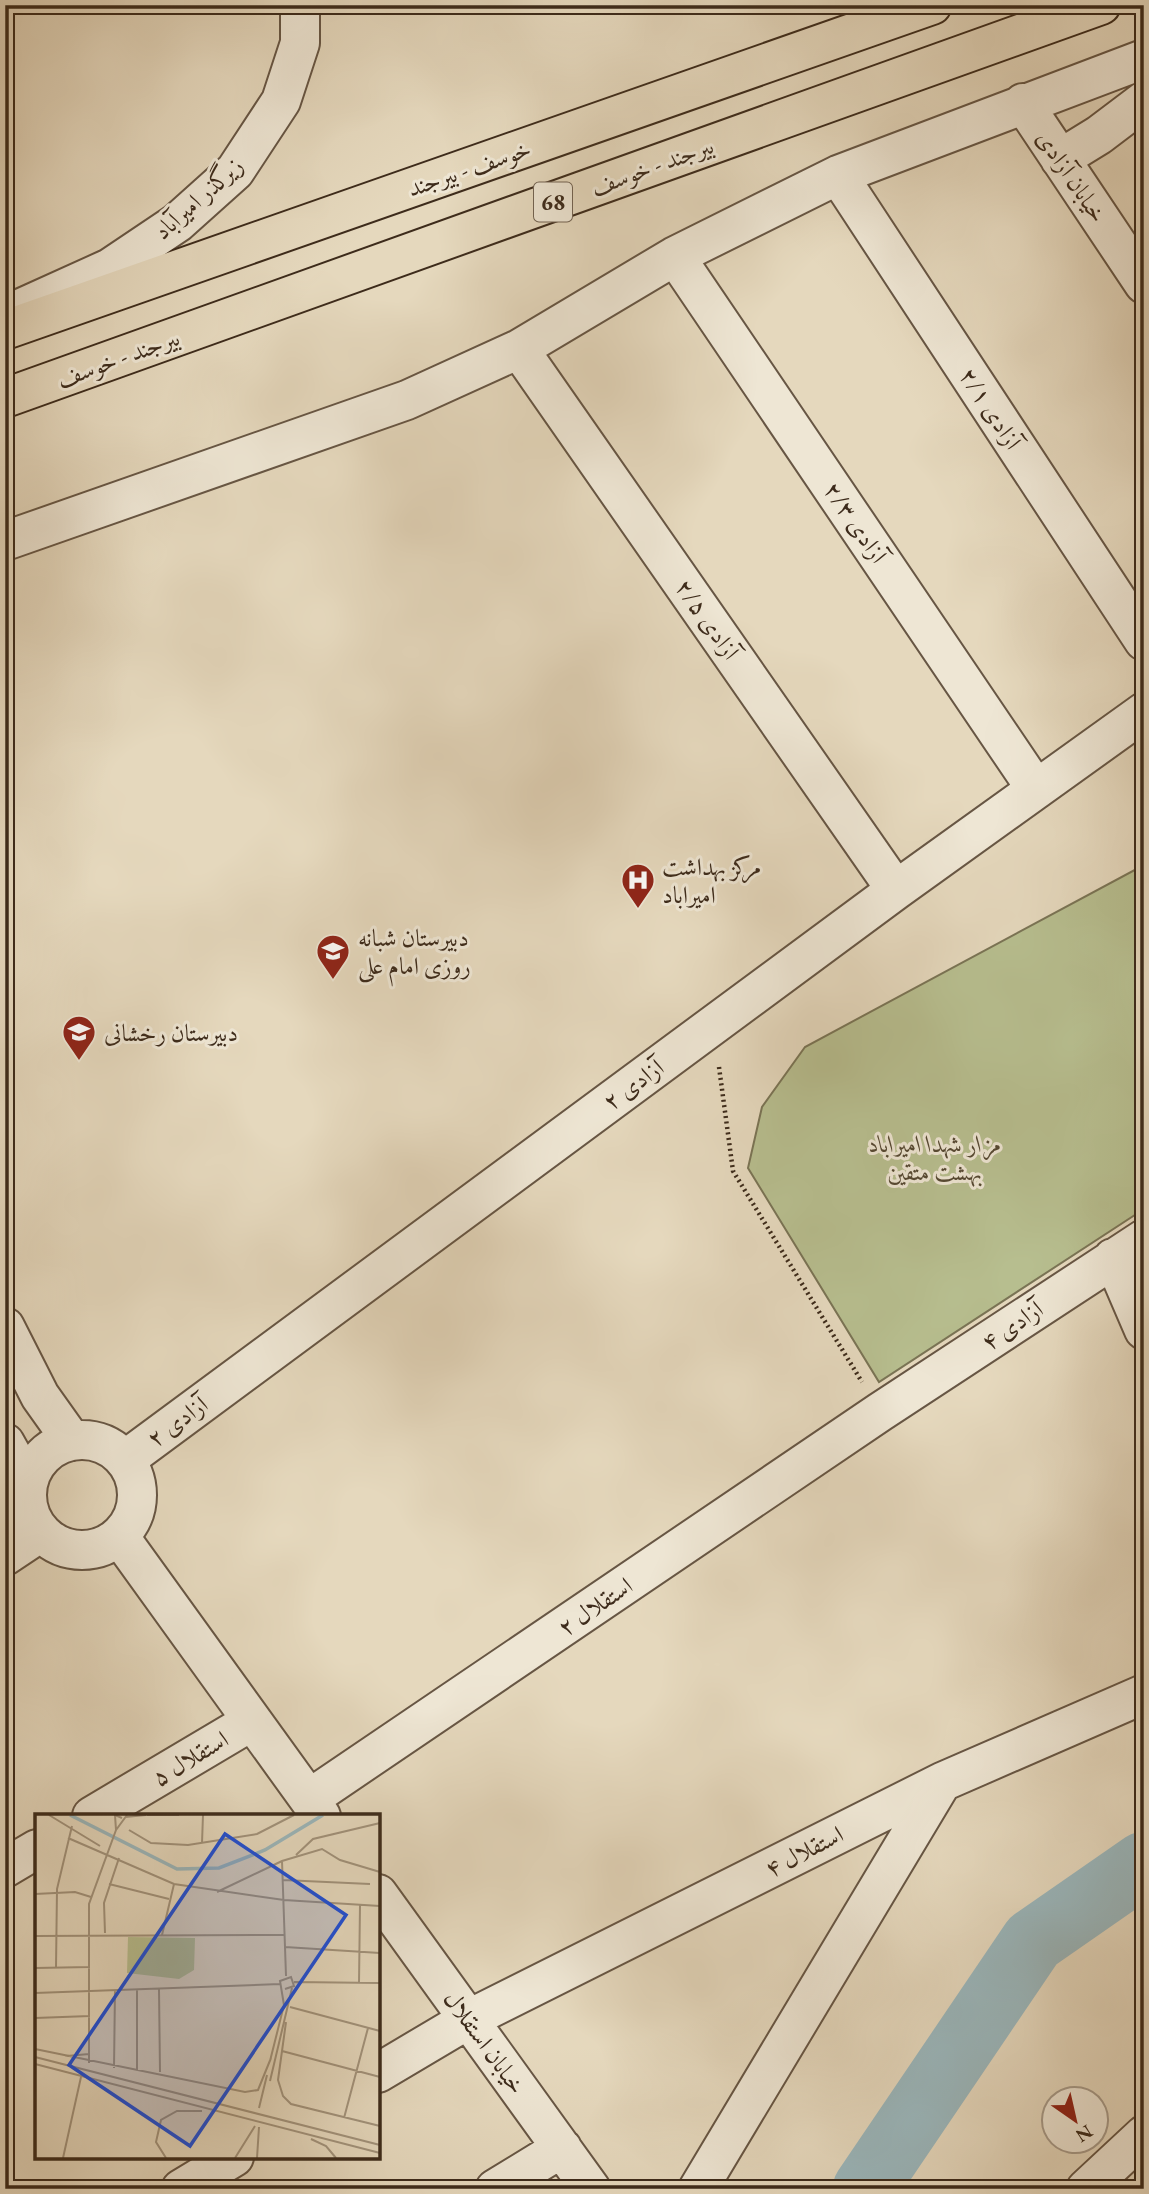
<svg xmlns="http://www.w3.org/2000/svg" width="1149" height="2194" font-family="'EB Garamond',Amiri,serif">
	<rect width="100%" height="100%" fill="#e5d8bd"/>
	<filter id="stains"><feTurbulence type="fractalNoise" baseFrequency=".00286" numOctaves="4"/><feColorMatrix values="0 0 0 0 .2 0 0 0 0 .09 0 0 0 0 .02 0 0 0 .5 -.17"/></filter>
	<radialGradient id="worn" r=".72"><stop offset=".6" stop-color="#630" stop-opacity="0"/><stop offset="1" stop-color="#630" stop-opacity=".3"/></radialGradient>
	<path fill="#b7be8f" stroke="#7a7455" stroke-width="2" d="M1144,865V1209L879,1382L748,1168L762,1107L805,1047Z"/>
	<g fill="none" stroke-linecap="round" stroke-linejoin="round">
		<path stroke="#9bb7bc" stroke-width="65" d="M865,2189L1033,1941L1144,1864"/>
		<defs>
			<path id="minor" d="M1023,103L1144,284
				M1060,159L1099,135L1144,101
				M838,175L1144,641
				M675,256L1036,789
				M15,311L110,268L177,223L235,171L281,101L300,43V5
				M519,349L896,890
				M5,541L407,400L519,349L675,256L838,175L1144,59
				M1113,1258L1144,1330
				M5,1327L40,1396L72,1441
				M27 1495a55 55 0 1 1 110 0a55 55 0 1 1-110 0Z
				M5,1443L28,1484
				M125,1460L896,890L1144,712
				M119,1536L321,1816
				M5,1556L41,1532
				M309,1799L880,1412L1144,1239
				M92,1816L252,1721
				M5,1868L37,1849
				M378,1894L591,2189
				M378,2073L469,2019L942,1782L1144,1694
				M181,2189L234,2157
				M495,2189L562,2148
				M698,2189L942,1782
				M1086,2189L1144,2135"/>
			<path id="highway" d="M5,330L932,5
				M5,398L1101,5"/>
		</defs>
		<use href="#minor" stroke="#675644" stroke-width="42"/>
		<use href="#highway" stroke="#3d2b1b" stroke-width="42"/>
		<path stroke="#3d2b1b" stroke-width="4.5" stroke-dasharray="2 3.5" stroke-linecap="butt" d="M719,1067L733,1171L862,1382"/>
		<use href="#minor" stroke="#eee6d4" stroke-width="38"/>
		<use href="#highway" stroke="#e5d8bd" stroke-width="38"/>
	</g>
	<defs>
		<symbol id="hospital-pin" viewBox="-11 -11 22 30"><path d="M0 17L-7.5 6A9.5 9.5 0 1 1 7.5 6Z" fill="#8f2418" stroke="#eee6d4"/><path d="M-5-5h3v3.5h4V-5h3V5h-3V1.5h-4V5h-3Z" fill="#fff"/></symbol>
		<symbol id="school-pin" viewBox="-11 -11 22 30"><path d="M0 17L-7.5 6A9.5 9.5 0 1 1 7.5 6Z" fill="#8f2418" stroke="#eee6d4"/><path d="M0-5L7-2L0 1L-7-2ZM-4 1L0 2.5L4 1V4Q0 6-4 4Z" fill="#fff"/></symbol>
	</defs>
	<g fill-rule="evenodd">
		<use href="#hospital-pin" x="619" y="861" width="38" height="52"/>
		<use href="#school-pin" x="314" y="932" width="38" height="52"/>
		<use href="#school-pin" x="60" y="1013" width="38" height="52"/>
	</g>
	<g text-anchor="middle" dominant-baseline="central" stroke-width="6" stroke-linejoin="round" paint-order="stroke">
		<rect fill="#eee6d4" stroke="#726352" stroke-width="2" x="534" y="182.5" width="38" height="39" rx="5"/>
		<g font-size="23" font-weight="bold" fill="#3d2b1b">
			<text x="553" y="202">68</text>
		</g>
		<g font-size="24" fill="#3d2b1b" stroke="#eee6d4">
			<text transform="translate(652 166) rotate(-20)">بیرجند - خوسف</text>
			<text transform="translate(469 168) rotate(-19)">خوسف - بیرجند</text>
			<text transform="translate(1072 176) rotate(56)">خیابان آزادی</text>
			<text transform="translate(198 198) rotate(-42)">زیرگذر امیرآباد</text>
			<text transform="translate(118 358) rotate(-20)">بیرجند - خوسف</text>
			<text transform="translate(991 408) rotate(57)">آزادی ۲/۱</text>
			<text transform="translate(856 522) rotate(56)">آزادی ۲/۳</text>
			<text transform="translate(708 619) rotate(55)">آزادی ۲/۵</text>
			<text transform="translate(633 1084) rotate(-36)">آزادی ۲</text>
			<text transform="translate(1012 1325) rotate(-34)">آزادی ۴</text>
			<text transform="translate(177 1421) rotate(-36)">آزادی ۲</text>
			<text transform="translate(595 1606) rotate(-34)">استقلال ۲</text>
			<text transform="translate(190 1758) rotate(-31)">استقلال ۵</text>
			<text transform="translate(804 1851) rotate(-27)">استقلال ۴</text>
			<text transform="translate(485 2042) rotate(54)">خیابان استقلال</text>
		</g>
		<g font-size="24" fill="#3d2b1b" stroke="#eee6d4" text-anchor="start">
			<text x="662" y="866">مرکز بهداشت<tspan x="662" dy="28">امیراباد</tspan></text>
			<text x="358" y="937">دبیرستان شبانه<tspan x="358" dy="28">روزی امام علی</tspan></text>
			<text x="104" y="1032">دبیرستان رخشانی</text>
		</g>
		<g font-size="24" font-style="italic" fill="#554832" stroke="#eee6d4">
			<text x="935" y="1143">مزار شهدا امیراباد<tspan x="935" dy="28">بهشت متقین</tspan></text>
		</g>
	</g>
	<g transform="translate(35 1814)">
		<rect width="345" height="345" fill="#e5d8bd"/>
		<path d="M93,123L160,124L159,156L144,165L92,159Z" fill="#b7be8f"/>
		<path fill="none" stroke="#9bb7bc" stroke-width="3.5" d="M35,1L142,55L184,54L230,36L288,1"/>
		<path fill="none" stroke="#a2937c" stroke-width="2" d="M14,1L65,32M112,1H144M90,3L111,1M87,4L80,1L81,16L92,1M94,16L116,29L153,31L222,20L259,1M33,24L139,70L249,86L345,92M167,29L168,1M261,41L278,25L345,9M247,47L251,162M248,66L335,70M74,70L134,85M182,78L247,47L287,35L305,46L345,58M0,80L40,78L56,83M70,119L69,89L84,44M127,121L139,70M0,122L250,121M250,133L345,139M21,153L22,75L37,12M0,154L55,153M259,168L345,169M324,169L325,91M102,175V257M124,175L125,258M0,179L245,170M255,193L345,217M0,204L55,202M251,208L243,266L248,282L256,290L345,312M0,235L210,278L223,276L236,244M247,237L345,263M32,242L54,240M0,243L345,331M235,247L249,191L245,167L256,163L259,172L250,175M54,249V90L81,16M0,250L345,339M79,254L80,176M235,267L257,174M224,294L232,261M309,304L333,214M276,325L291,332L301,344M28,344L46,263M131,344L121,328L126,306L142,297H167M200,344L220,312M222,344L224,313"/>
		<path fill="#1d4ed8" fill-opacity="0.15" stroke="#1d4ed8" stroke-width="3.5" d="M190,20L311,101L155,332L34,251Z"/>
		<rect width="345" height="345" fill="none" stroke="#3d2b1b" stroke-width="3.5"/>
	</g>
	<rect width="1149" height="2194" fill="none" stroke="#e5d8bd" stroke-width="28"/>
	<rect x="7" y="7" width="1135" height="2180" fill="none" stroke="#3d2b1b" stroke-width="3.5"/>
	<rect x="14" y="14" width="1121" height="2166" fill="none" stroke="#3d2b1b" stroke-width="2"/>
	<g transform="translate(1075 2120) rotate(146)"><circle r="33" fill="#eee6d4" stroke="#a79b8a" stroke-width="2"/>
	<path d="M0-5L12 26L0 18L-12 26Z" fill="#8f2418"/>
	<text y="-10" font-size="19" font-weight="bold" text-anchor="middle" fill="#3d2b1b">N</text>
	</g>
	<rect width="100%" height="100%" filter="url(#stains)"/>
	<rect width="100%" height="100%" fill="url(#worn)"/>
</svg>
